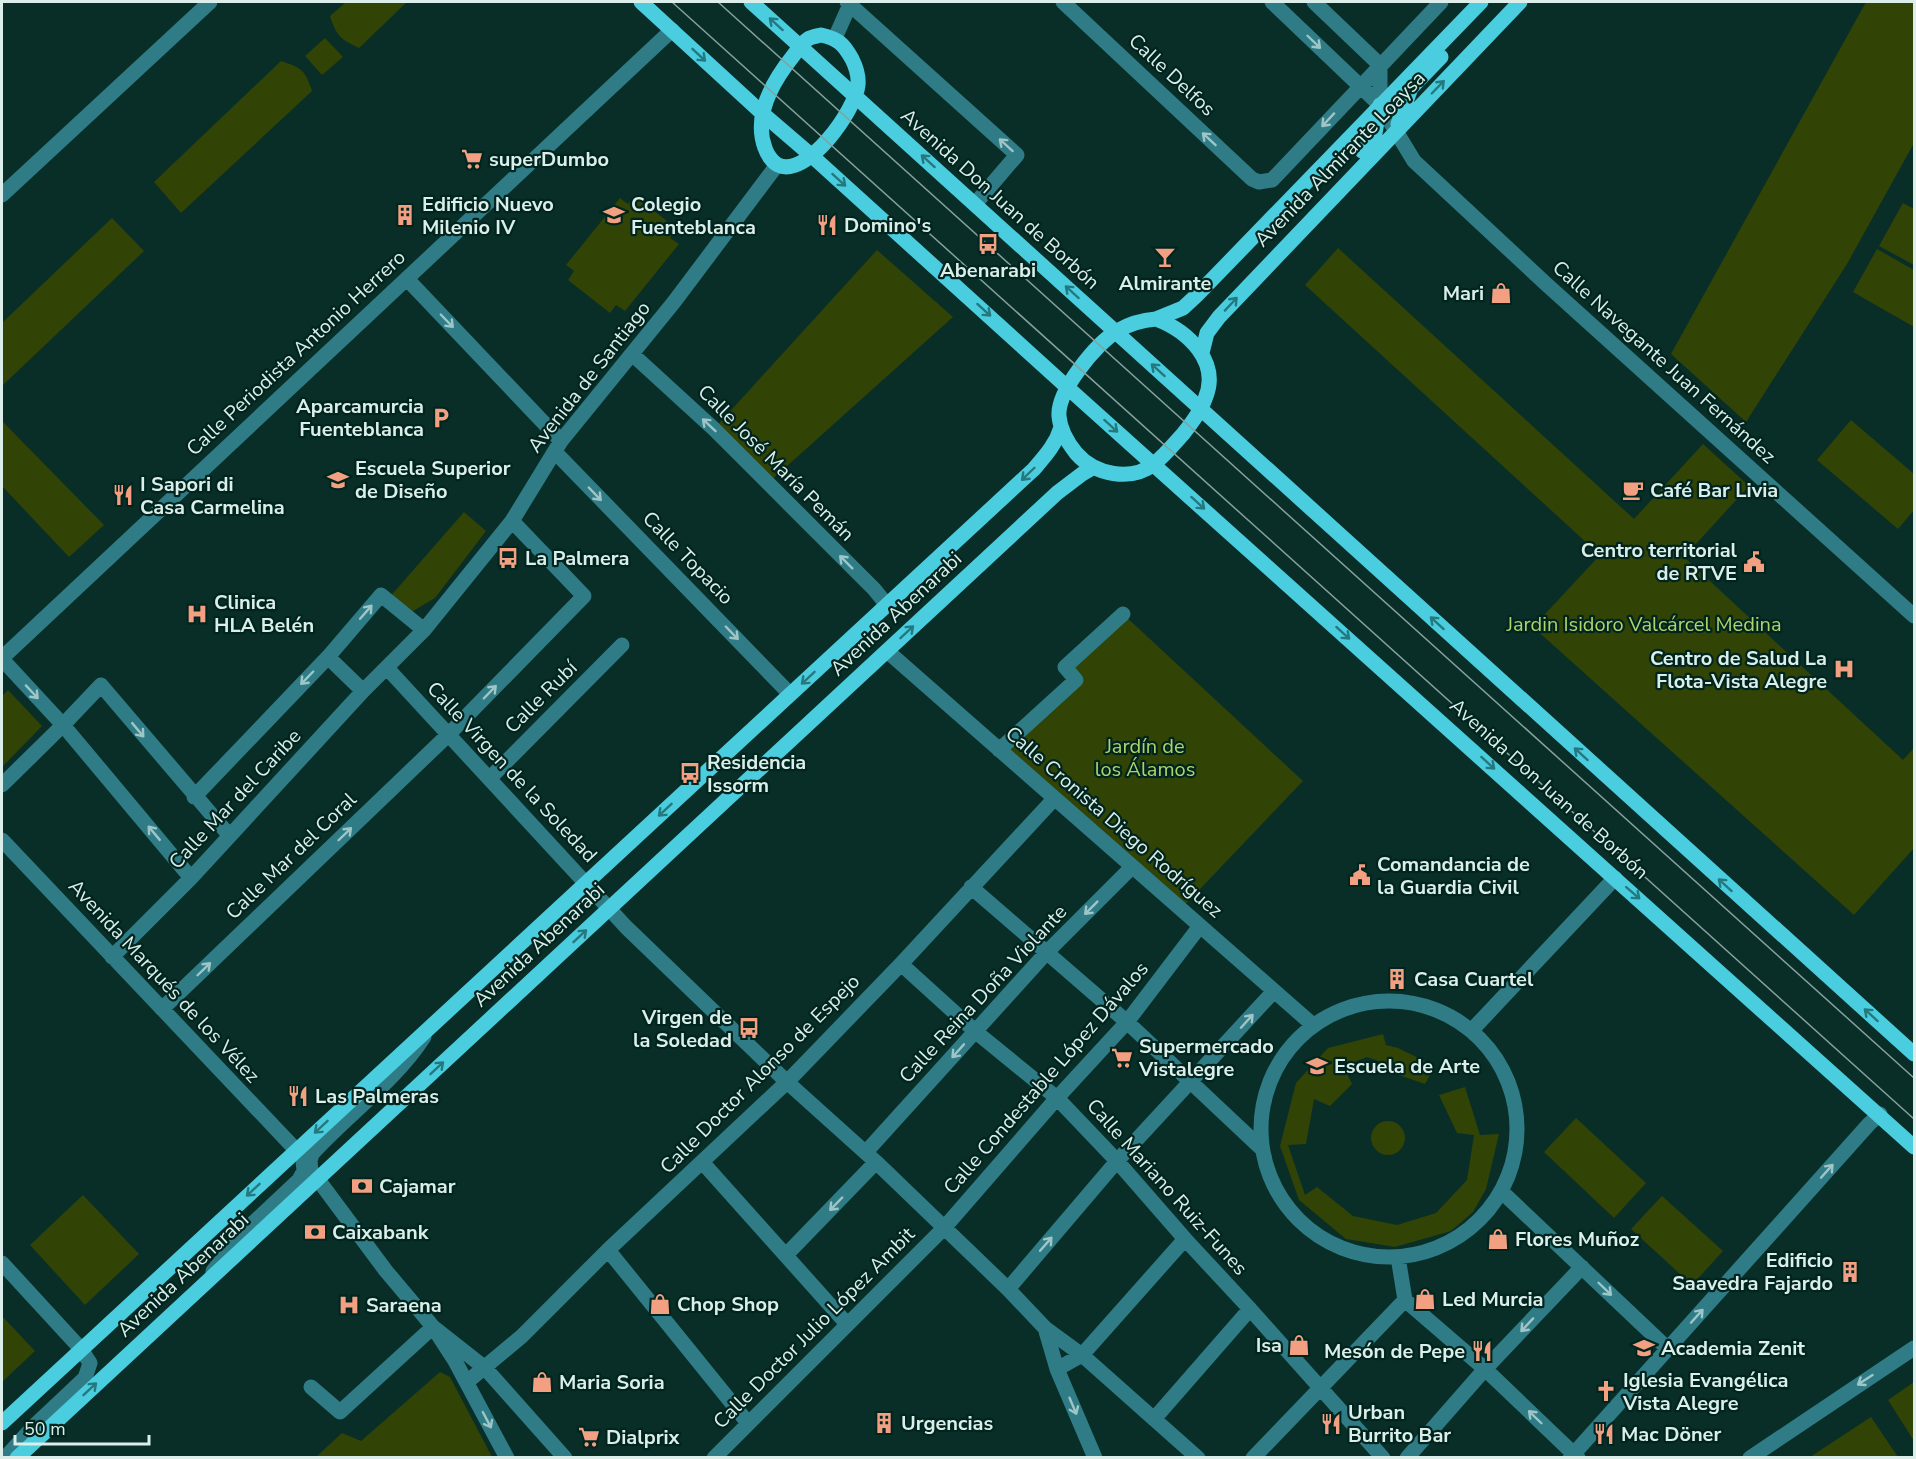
<svg xmlns="http://www.w3.org/2000/svg" width="1916" height="1459" font-family="'Nunito Sans',sans-serif">
	<rect width="100%" height="100%" fill="#092e28"/>
	<path fill="#324306" d="M346,2H407L359,48C340,39 336,35 330,16Z
		M1866,2H1914V143L1847,264L1746,422L1671,354Z
		M325,38L343,57L322,75L305,56Z
		M281,61C302,68 305,70 312,91L181,213L154,182Z
		M635,196L677,229L670,238L679,244L625,311L616,305L610,313L568,280L574,271L566,265L620,198L628,204Z
		M1903,203L1914,209V265L1879,246Z
		M112,218L144,251L2,386V323Z
		M1338,248L1634,519L1703,444L1749,486L1684,557L1903,760L1914,748V848L1854,915L1533,627L1600,555L1305,285Z
		M1877,249L1914,270V327L1853,292Z
		M877,250L953,317L767,484L714,429Z
		M1851,420L1914,474V510L1898,529L1817,460Z
		M2,421L104,525L69,557L2,486Z
		M464,512L486,531L435,598L413,611L388,599Z
		M1123,614L1303,781L1181,909L999,750L1076,681L1065,667Z
		M8,690L42,726L2,767V696Z
		M1383,1034L1386,1045L1398,1048L1435,1066L1425,1084L1387,1071L1384,1063L1367,1057L1343,1066L1352,1084L1330,1106L1314,1099L1306,1144L1288,1145L1305,1195L1317,1187L1353,1216L1397,1225L1436,1213L1467,1180L1474,1135L1457,1133L1439,1095L1465,1087L1480,1135L1499,1134L1486,1189L1473,1212L1451,1231L1395,1247L1346,1239L1299,1200L1280,1146L1296,1083L1328,1048Z
		M1576,1118L1646,1183L1614,1218L1544,1152Z
		M1371 1138a17 17 0 1 1 34 0a17 17 0 1 1-34 0Z
		M83,1195L139,1254L85,1305L30,1245Z
		M1662,1196L1723,1251L1692,1285L1631,1229Z
		M2,1316L35,1351L2,1382Z
		M440,1372L450,1377L492,1457H316L342,1433L361,1441Z
		M1914,1382V1441L1888,1400Z
		M1871,1417L1898,1457H1810Z"/>
	<g fill="none" stroke-linecap="round" stroke-linejoin="round">
		<path stroke="#2f7c87" stroke-width="15" d="M847,2L1017,155L975,204
			M1063,2L1252,179L1259,182L1272,180L1441,2
			M1272,2L1380,105L1414,161L1545,283L1914,616
			M1314,2L1380,65V105
			M835,38L851,2
			M2,195L210,2
			M407,279L561,441
			M632,354L714,429L874,589L887,605
			M555,452L790,694
			M887,651L1313,1025
			M328,657L381,595L424,630
			M2,658L672,30
			M2,659L63,725L191,878
			M387,668L626,927L787,1082L876,1162L1008,1289L1045,1328L1057,1369L1095,1458
			M999,750L1076,680L1065,667L1123,614
			M490,778L622,645
			M2,785L63,725L101,685L229,835
			M194,797L328,657L363,691
			M2,840L296,1150L386,1271L424,1316L433,1327L485,1368L565,1458
			M971,887L1127,1022L1262,1149
			M112,957L191,878L363,691L424,630L512,521L561,441L674,302L777,165
			M901,964L976,1032L1057,1098L1117,1161L1185,1239L1250,1309L1383,1458
			M1261 1129a128 128 0 1 1 256 0a128 128 0 1 1-256 0Z
			M162,1009L449,734L584,596L512,521
			M1472,1030L1615,878
			M866,1152L1047,952L1132,867
			M703,1163L847,1324
			M311,1172L310,1161L312,1154C348,1114 394,1083 424,1037
			M1501,1191L1668,1349
			M608,1250L748,1423
			M786,1255L876,1162
			M1398,1257L1405,1300L1485,1369L1578,1458
			M2,1263L81,1349L90,1363L85,1378L33,1427L5,1458
			M213,1271L250,1226L299,1180L304,1171L303,1160
			M1008,1289L1117,1161L1274,991
			M1045,1328L1082,1355L1198,1458
			M1057,1369L1082,1355L1185,1239
			M467,1382L522,1336L608,1250L787,1082L901,964L1054,799
			M311,1387L340,1412L433,1327L455,1361L507,1458
			M1154,1419L1250,1309
			M714,1458L944,1228L1057,1098L1127,1022L1200,926
			M1253,1458L1405,1300
			M1407,1458L1485,1369L1582,1267
			M1570,1458L1869,1124L1880,1114
			M1750,1458L1914,1348"/>
		<path stroke="#4acddf" stroke-width="15" d="M641,2L763,114L812,156L1068,388L1914,1147
			M751,2C1141,350 1524,706 1914,1054
			M821,35C838,39 843,43 852,59C856,67 859,75 858,85C856,109 807,179 778,165C772,162 767,154 765,148C753,116 773,81 793,56C797,51 802,43 808,39C811,37 817,36 821,35Z
			M1398,124L1411,88L1441,57
			M1362,151L1374,139L1380,105
			M1156,319C1188,331 1221,362 1205,399C1201,411 1191,424 1183,434C1174,444 1165,455 1154,464C1131,482 1095,475 1076,453C1068,443 1060,429 1059,416C1057,391 1096,344 1117,331C1129,324 1143,320 1156,319Z
			M1156,319L1183,308L1197,295L1481,2
			M1202,353L1207,333L1219,317L1520,2
			M2,1423L1034,469C1046,455 1056,444 1061,427
			M17,1458L1057,493L1082,474L1094,467"/>
		<path stroke="#86a19c" stroke-width="1.5" d="M672,2L1914,1119
			M718,2L1914,1078"/>
	</g>
	<defs><path id="oneway-shaft" d="M-6 0H5M1.5-3L5.5 0L1.5 3" fill="none" stroke-width="1.6" stroke-linecap="round" stroke-linejoin="round" transform="scale(1.5)"/></defs>
	<g stroke="#25787e">
		<use href="#oneway-shaft" transform="translate(776 24) rotate(-138)"/>
		<use href="#oneway-shaft" transform="translate(699 55) rotate(43)"/>
		<use href="#oneway-shaft" transform="translate(1438 87) rotate(-46)"/>
		<use href="#oneway-shaft" transform="translate(928 161) rotate(-138)"/>
		<use href="#oneway-shaft" transform="translate(839 180) rotate(42)"/>
		<use href="#oneway-shaft" transform="translate(1072 292) rotate(-138)"/>
		<use href="#oneway-shaft" transform="translate(1231 304) rotate(-47)"/>
		<use href="#oneway-shaft" transform="translate(984 310) rotate(42)"/>
		<use href="#oneway-shaft" transform="translate(1158 370) rotate(-138)"/>
		<use href="#oneway-shaft" transform="translate(1111 426) rotate(42)"/>
		<use href="#oneway-shaft" transform="translate(1028 474) rotate(136)"/>
		<use href="#oneway-shaft" transform="translate(1198 503) rotate(42)"/>
		<use href="#oneway-shaft" transform="translate(1437 623) rotate(-138)"/>
		<use href="#oneway-shaft" transform="translate(907 632) rotate(-43)"/>
		<use href="#oneway-shaft" transform="translate(1343 633) rotate(42)"/>
		<use href="#oneway-shaft" transform="translate(808 678) rotate(137)"/>
		<use href="#oneway-shaft" transform="translate(1581 754) rotate(-138)"/>
		<use href="#oneway-shaft" transform="translate(1488 763) rotate(42)"/>
		<use href="#oneway-shaft" transform="translate(665 810) rotate(137)"/>
		<use href="#oneway-shaft" transform="translate(1725 885) rotate(-138)"/>
		<use href="#oneway-shaft" transform="translate(1633 893) rotate(41)"/>
		<use href="#oneway-shaft" transform="translate(580 936) rotate(-43)"/>
		<use href="#oneway-shaft" transform="translate(1871 1015) rotate(-138)"/>
		<use href="#oneway-shaft" transform="translate(437 1068) rotate(-43)"/>
		<use href="#oneway-shaft" transform="translate(321 1127) rotate(137)"/>
		<use href="#oneway-shaft" transform="translate(253 1190) rotate(137)"/>
		<use href="#oneway-shaft" transform="translate(90 1389) rotate(-43)"/>
	</g>
	<g stroke="#9fc6c7">
		<use href="#oneway-shaft" transform="translate(1314 42) rotate(44)"/>
		<use href="#oneway-shaft" transform="translate(1328 120) rotate(133)"/>
		<use href="#oneway-shaft" transform="translate(1209 139) rotate(-137)"/>
		<use href="#oneway-shaft" transform="translate(1006 145) rotate(-138)"/>
		<use href="#oneway-shaft" transform="translate(447 321) rotate(46)"/>
		<use href="#oneway-shaft" transform="translate(709 425) rotate(-137)"/>
		<use href="#oneway-shaft" transform="translate(595 494) rotate(46)"/>
		<use href="#oneway-shaft" transform="translate(846 562) rotate(-135)"/>
		<use href="#oneway-shaft" transform="translate(366 612) rotate(-49)"/>
		<use href="#oneway-shaft" transform="translate(732 633) rotate(46)"/>
		<use href="#oneway-shaft" transform="translate(307 678) rotate(134)"/>
		<use href="#oneway-shaft" transform="translate(32 692) rotate(47)"/>
		<use href="#oneway-shaft" transform="translate(490 692) rotate(-46)"/>
		<use href="#oneway-shaft" transform="translate(138 730) rotate(50)"/>
		<use href="#oneway-shaft" transform="translate(154 833) rotate(-130)"/>
		<use href="#oneway-shaft" transform="translate(345 834) rotate(-44)"/>
		<use href="#oneway-shaft" transform="translate(1091 908) rotate(135)"/>
		<use href="#oneway-shaft" transform="translate(204 969) rotate(-44)"/>
		<use href="#oneway-shaft" transform="translate(1247 1021) rotate(-48)"/>
		<use href="#oneway-shaft" transform="translate(958 1051) rotate(132)"/>
		<use href="#oneway-shaft" transform="translate(1827 1171) rotate(-48)"/>
		<use href="#oneway-shaft" transform="translate(836 1204) rotate(134)"/>
		<use href="#oneway-shaft" transform="translate(1046 1244) rotate(-49)"/>
		<use href="#oneway-shaft" transform="translate(1605 1289) rotate(44)"/>
		<use href="#oneway-shaft" transform="translate(1697 1316) rotate(-48)"/>
		<use href="#oneway-shaft" transform="translate(1527 1325) rotate(133)"/>
		<use href="#oneway-shaft" transform="translate(1865 1380) rotate(147)"/>
		<use href="#oneway-shaft" transform="translate(1073 1406) rotate(67)"/>
		<use href="#oneway-shaft" transform="translate(1535 1417) rotate(-136)"/>
		<use href="#oneway-shaft" transform="translate(487 1420) rotate(62)"/>
	</g>
	<defs>
		<symbol id="supermarket-bare" viewBox="-9 -9 18 18"><path d="M-6-5.5h2.5l.6 2H6L4.5 2H-2.5L-4.4-4H-6ZM-1.5 3.2a1.3 1.3 0 1 0 .1 0ZM3 3.2a1.3 1.3 0 1 0 .1 0Z" fill="#f2a081" stroke="#00241e" stroke-width="2.5" paint-order="stroke"/></symbol>
		<symbol id="building-bare" viewBox="-9 -9 18 18"><path d="M-4-6H4V6H1V3H-1V6H-4ZM-2.5-4.3h1.7v1.8h-1.7ZM.8-4.3h1.7v1.8H.8ZM-2.5-1h1.7V.8h-1.7ZM.8-1h1.7V.8H.8Z" fill="#f2a081" stroke="#00241e" stroke-width="2.5" paint-order="stroke"/></symbol>
		<symbol id="school-bare" viewBox="-9 -9 18 18"><path d="M0-5L7-2L0 1L-7-2ZM-4 1L0 2.5L4 1V4Q0 6-4 4Z" fill="#f2a081" stroke="#00241e" stroke-width="2.5" paint-order="stroke"/></symbol>
		<symbol id="restaurant-bare" viewBox="-9 -9 18 18"><path d="M-5-6h1v4h1v-4h1v4h1v-4h1v5L-1.5 .5V6h-2V.5L-5-1ZM5-6V6H3V1.5H1.5Q1.5-4 5-6Z" fill="#f2a081" stroke="#00241e" stroke-width="2.5" paint-order="stroke"/></symbol>
		<symbol id="bus-bare" viewBox="-9 -9 18 18"><path d="M-5-6H5V4H4V6H2V4H-2V6H-4V4H-5ZM-3.5-4V0h7V-4ZM-3.5 1.2v1.5H-2V1.2ZM2 1.2v1.5H3.5V1.2Z" fill="#f2a081" stroke="#00241e" stroke-width="2.5" paint-order="stroke"/></symbol>
		<symbol id="bar-bare" viewBox="-9 -9 18 18"><path d="M-6-5H6L.8 .8V4.5H3.5V6h-7V4.5H-.8V.8Z" fill="#f2a081" stroke="#00241e" stroke-width="2.5" paint-order="stroke"/></symbol>
		<symbol id="shop-bare" viewBox="-9 -9 18 18"><path d="M-5-2.5h2.3a2.7 3.5 0 0 1 5.4 0H5L5.5 6h-11ZM-1.5-2.5h3a1.5 2.3 0 0 0-3 0Z" fill="#f2a081" stroke="#00241e" stroke-width="2.5" paint-order="stroke"/></symbol>
		<symbol id="parking-bare" viewBox="-9 -9 18 18"><path d="M-3.5-5.5H1a3.5 3.5 0 0 1 0 7H-1V5.5H-3.5ZM-1-3.4V-.6H.8a1.4 1.4 0 0 0 0-2.8Z" fill="#f2a081" stroke="#00241e" stroke-width="2.5" paint-order="stroke"/></symbol>
		<symbol id="university-bare" viewBox="-9 -9 18 18"><path d="M0-5L7-2L0 1L-7-2ZM-4 1L0 2.5L4 1V4Q0 6-4 4Z" fill="#f2a081" stroke="#00241e" stroke-width="2.5" paint-order="stroke"/></symbol>
		<symbol id="cafe-bare" viewBox="-9 -9 18 18"><path d="M-5.5-4.5H6V0H3Q3 3.5 0 3.5H-2.5Q-5.5 3.5-5.5 0ZM3-3.2v2h1.7v-2ZM-6 4.5H4V6H-6Z" fill="#f2a081" stroke="#00241e" stroke-width="2.5" paint-order="stroke"/></symbol>
		<symbol id="civic-bare" viewBox="-9 -9 18 18"><path d="M-.6-6.5H3V-4.5H.6V-3L4-1V1h2V6H-6V1h2V-1L-.6-3ZM-1.2 2.5V6h2.4V2.5Z" fill="#f2a081" stroke="#00241e" stroke-width="2.5" paint-order="stroke"/></symbol>
		<symbol id="hospital-bare" viewBox="-9 -9 18 18"><path d="M-5-5h3v3.5h4V-5h3V5h-3V1.5h-4V5h-3Z" fill="#f2a081" stroke="#00241e" stroke-width="2.5" paint-order="stroke"/></symbol>
		<symbol id="bank-bare" viewBox="-9 -9 18 18"><path d="M-6-4H6V4H-6ZM0-2.3a2.3 2.3 0 1 0 0 4.6a2.3 2.3 0 1 0 0-4.6Z" fill="#f2a081" stroke="#00241e" stroke-width="2.5" paint-order="stroke"/></symbol>
		<symbol id="church-bare" viewBox="-9 -9 18 18"><path d="M-1.2-6h2.4v3.5h3.3v2.4h-3.3V6h-2.4V-.1h-3.3v-2.4h3.3Z" fill="#f2a081" stroke="#00241e" stroke-width="2.5" paint-order="stroke"/></symbol>
	</defs>
	<g fill-rule="evenodd">
		<use href="#supermarket-bare" x="457" y="144" width="30" height="30"/>
		<use href="#building-bare" x="390" y="200" width="30" height="30"/>
		<use href="#school-bare" x="599" y="200" width="30" height="30"/>
		<use href="#restaurant-bare" x="812" y="210" width="30" height="30"/>
		<use href="#bus-bare" x="973" y="229" width="30" height="30"/>
		<use href="#bar-bare" x="1150" y="242" width="30" height="30"/>
		<use href="#shop-bare" x="1486" y="278" width="30" height="30"/>
		<use href="#parking-bare" x="426" y="403" width="30" height="30"/>
		<use href="#university-bare" x="323" y="465" width="30" height="30"/>
		<use href="#cafe-bare" x="1618" y="475" width="30" height="30"/>
		<use href="#restaurant-bare" x="108" y="480" width="30" height="30"/>
		<use href="#bus-bare" x="493" y="543" width="30" height="30"/>
		<use href="#civic-bare" x="1739" y="547" width="30" height="30"/>
		<use href="#hospital-bare" x="182" y="599" width="30" height="30"/>
		<use href="#hospital-bare" x="1829" y="654" width="30" height="30"/>
		<use href="#bus-bare" x="675" y="758" width="30" height="30"/>
		<use href="#civic-bare" x="1345" y="860" width="30" height="30"/>
		<use href="#building-bare" x="1382" y="964" width="30" height="30"/>
		<use href="#bus-bare" x="734" y="1013" width="30" height="30"/>
		<use href="#supermarket-bare" x="1107" y="1043" width="30" height="30"/>
		<use href="#university-bare" x="1302" y="1051" width="30" height="30"/>
		<use href="#restaurant-bare" x="283" y="1081" width="30" height="30"/>
		<use href="#bank-bare" x="347" y="1171" width="30" height="30"/>
		<use href="#bank-bare" x="300" y="1217" width="30" height="30"/>
		<use href="#shop-bare" x="1483" y="1224" width="30" height="30"/>
		<use href="#building-bare" x="1835" y="1257" width="30" height="30"/>
		<use href="#shop-bare" x="1410" y="1284" width="30" height="30"/>
		<use href="#shop-bare" x="645" y="1289" width="30" height="30"/>
		<use href="#hospital-bare" x="334" y="1290" width="30" height="30"/>
		<use href="#shop-bare" x="1284" y="1330" width="30" height="30"/>
		<use href="#school-bare" x="1629" y="1333" width="30" height="30"/>
		<use href="#restaurant-bare" x="1467" y="1336" width="30" height="30"/>
		<use href="#shop-bare" x="527" y="1367" width="30" height="30"/>
		<use href="#church-bare" x="1591" y="1376" width="30" height="30"/>
		<use href="#building-bare" x="869" y="1408" width="30" height="30"/>
		<use href="#restaurant-bare" x="1316" y="1409" width="30" height="30"/>
		<use href="#restaurant-bare" x="1589" y="1419" width="30" height="30"/>
		<use href="#supermarket-bare" x="574" y="1422" width="30" height="30"/>
	</g>
	<g text-anchor="middle" dominant-baseline="central" stroke-width="4.5" stroke-linejoin="round" paint-order="stroke">
		<g font-size="20" fill="#dbeeea" stroke="#00241e">
			<text transform="translate(1172 75) rotate(43)">Calle Delfos</text>
			<text transform="translate(1340 159) rotate(-46)">Avenida Almirante Loaysa</text>
			<text transform="translate(1000 199) rotate(42)">Avenida Don Juan de Borbón</text>
			<text transform="translate(296 353) rotate(-43)">Calle Periodista Antonio Herrero</text>
			<text transform="translate(1664 362) rotate(42)">Calle Navegante Juan Fernández</text>
			<text transform="translate(589 377) rotate(-52)">Avenida de Santiago</text>
			<text transform="translate(776 463) rotate(45)">Calle José María Pemán</text>
			<text transform="translate(688 558) rotate(46)">Calle Topacio</text>
			<text transform="translate(896 614) rotate(-43)">Avenida Abenarabi</text>
			<text transform="translate(541 697) rotate(-45)">Calle Rubí</text>
			<text transform="translate(512 772) rotate(47)">Calle Virgen de la Soledad</text>
			<text transform="translate(1549 789) rotate(42)">Avenida Don Juan de Borbón</text>
			<text transform="translate(235 799) rotate(-47)">Calle Mar del Caribe</text>
			<text transform="translate(1114 822) rotate(41)">Calle Cronista Diego Rodríguez</text>
			<text transform="translate(291 856) rotate(-44)">Calle Mar del Coral</text>
			<text transform="translate(539 945) rotate(-43)">Avenida Abenarabi</text>
			<text transform="translate(164 981) rotate(47)">Avenida Marqués de los Vélez</text>
			<text transform="translate(983 994) rotate(-47)">Calle Reina Doña Violante</text>
			<text transform="translate(760 1074) rotate(-45)">Calle Doctor Alonso de Espejo</text>
			<text transform="translate(1046 1078) rotate(-49)">Calle Condestable López Dávalos</text>
			<text transform="translate(1167 1187) rotate(48)">Calle Mariano Ruiz-Funes</text>
			<text transform="translate(183 1275) rotate(-43)">Avenida Abenarabi</text>
			<text transform="translate(814 1328) rotate(-45)">Calle Doctor Julio López Ambit</text>
		</g>
		<g font-size="20" font-weight="bold" fill="#dbeeea" stroke="#00241e" text-anchor="start">
			<text x="489" y="159">superDumbo</text>
			<text x="422" y="204">Edificio Nuevo<tspan x="422" dy="23">Milenio IV</tspan></text>
			<text x="631" y="204">Colegio<tspan x="631" dy="23">Fuenteblanca</tspan></text>
			<text x="844" y="225">Domino's</text>
			<text x="988" y="270" text-anchor="middle">Abenarabi</text>
			<text x="1165" y="283" text-anchor="middle">Almirante</text>
			<text x="1484" y="293" text-anchor="end">Mari</text>
			<text x="424" y="406" text-anchor="end">Aparcamurcia<tspan x="424" dy="23">Fuenteblanca</tspan></text>
			<text x="355" y="468">Escuela Superior<tspan x="355" dy="23">de Diseño</tspan></text>
			<text x="140" y="484">I Sapori di<tspan x="140" dy="23">Casa Carmelina</tspan></text>
			<text x="1650" y="490">Café Bar Livia</text>
			<text x="1737" y="550" text-anchor="end">Centro territorial<tspan x="1737" dy="23">de RTVE</tspan></text>
			<text x="525" y="558">La Palmera</text>
			<text x="214" y="602">Clinica<tspan x="214" dy="23">HLA Belén</tspan></text>
			<text x="1827" y="658" text-anchor="end">Centro de Salud La<tspan x="1827" dy="23">Flota-Vista Alegre</tspan></text>
			<text x="707" y="762">Residencia<tspan x="707" dy="23">Issorm</tspan></text>
			<text x="1377" y="864">Comandancia de<tspan x="1377" dy="23">la Guardia Civil</tspan></text>
			<text x="1414" y="979">Casa Cuartel</text>
			<text x="732" y="1017" text-anchor="end">Virgen de<tspan x="732" dy="23">la Soledad</tspan></text>
			<text x="1139" y="1046">Supermercado<tspan x="1139" dy="23">Vistalegre</tspan></text>
			<text x="1334" y="1066">Escuela de Arte</text>
			<text x="315" y="1096">Las Palmeras</text>
			<text x="379" y="1186">Cajamar</text>
			<text x="332" y="1232">Caixabank</text>
			<text x="1515" y="1239">Flores Muñoz</text>
			<text x="1833" y="1260" text-anchor="end">Edificio<tspan x="1833" dy="23">Saavedra Fajardo</tspan></text>
			<text x="1442" y="1299">Led Murcia</text>
			<text x="677" y="1304">Chop Shop</text>
			<text x="366" y="1305">Saraena</text>
			<text x="1282" y="1345" text-anchor="end">Isa</text>
			<text x="1661" y="1348">Academia Zenit</text>
			<text x="1465" y="1351" text-anchor="end">Mesón de Pepe</text>
			<text x="1623" y="1380">Iglesia Evangélica<tspan x="1623" dy="23">Vista Alegre</tspan></text>
			<text x="559" y="1382">Maria Soria</text>
			<text x="1348" y="1412">Urban<tspan x="1348" dy="23">Burrito Bar</tspan></text>
			<text x="901" y="1423">Urgencias</text>
			<text x="1621" y="1434">Mac Döner</text>
			<text x="606" y="1437">Dialprix</text>
		</g>
		<g font-size="20" fill="#b0d36b" stroke="#00241e">
			<text x="1644" y="624">Jardin Isidoro Valcárcel Medina</text>
			<text x="1145" y="746">Jardín de<tspan x="1145" dy="23">los Álamos</tspan></text>
		</g>
	</g>
	<rect width="1916" height="1459" fill="none" stroke="#dbeeea" stroke-width="6"/>
	<path d="M15 1435v9h134v-9" fill="none" stroke="#dbeeea" stroke-width="3"/>
	<text x="24" y="1435" font-size="18" fill="#dbeeea" stroke="#00241e" stroke-width="4.5" paint-order="stroke">50 m</text>
</svg>
